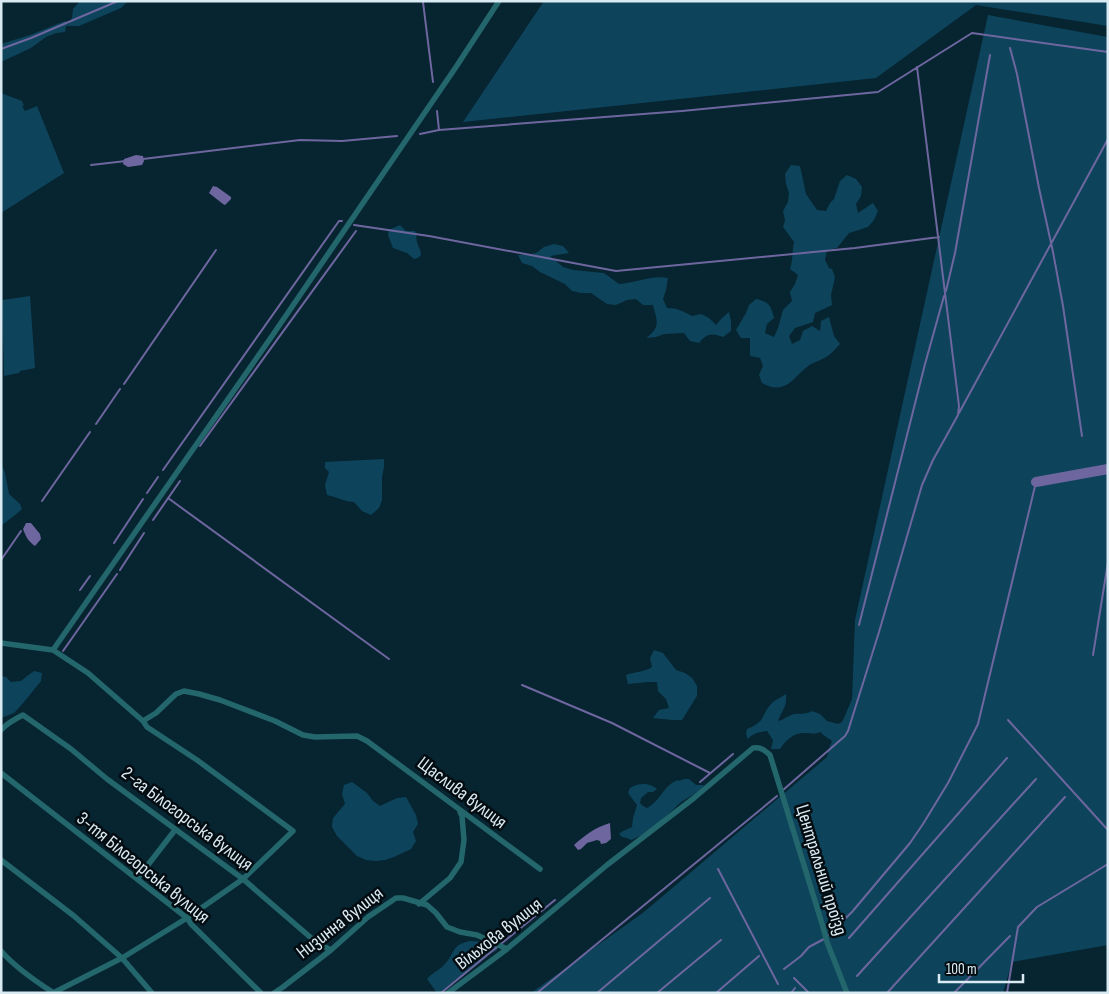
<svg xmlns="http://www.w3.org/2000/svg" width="1109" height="994" font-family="'Sofia Sans Condensed',sans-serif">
	<rect width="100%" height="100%" fill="#072431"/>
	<path fill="#0d445b" d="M90,1H128L121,8L79,26H66L65,32L56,33L46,37L31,48L1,62V44L30,35L65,21L68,24L72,18L73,9L79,2Z
		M544,1H1108V26L976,5L876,78L463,122Z
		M988,15L1108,37V945L1012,962L1003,993H531L644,912L827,757L829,749L832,741L822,734L821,732C813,735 812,733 804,733C793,733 786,740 780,749H771L773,740L767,731C759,732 753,733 748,739L746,734L747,729C767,721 760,716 772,703C776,699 782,697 786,694C787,709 782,709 778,721C784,720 789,715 794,714C801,713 805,715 812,711L820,714L827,721L838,724L842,722L844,718L852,699L855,620Z
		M1,93L22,101L24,106H22L25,111L37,106L64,173L1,213Z
		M791,165L800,166L806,194L817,210L826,211L830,203L834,199L840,181L847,175L856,179L862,187L861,196L856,204L858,213L873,203L878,211L874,220L868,227L849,233L837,248L827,250L825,260L829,268L832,269L835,277L831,295L832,305L815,313L813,322L795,328L789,336L792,344L800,340L803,331L812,326L820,331L821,321L829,317L834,336L840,344C836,348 833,352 829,355C824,359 817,361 811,364C794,375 787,397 762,383L759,375L763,366L760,358L750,356V338H741L736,330L746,313L749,305L756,299C769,302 771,305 774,318L767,324L765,333L774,337L778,328L783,310L792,301L790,292L795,284L798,275L790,269C793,260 792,251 794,242L783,227L785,220L783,211L788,202L789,193L786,184L785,174Z
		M400,225L406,231H415C417,235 416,238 417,242C418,247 421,249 421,255L418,258L414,259L407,253L393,248L388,235L389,230Z
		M554,244L563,246L569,253L550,256L563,267L573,270L604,273L619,284C636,283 651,275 668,278L666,290L663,299L667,308C677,308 683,311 692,316L701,314L709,318L716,325L722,318L729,312L731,321V331L723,337C712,333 707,333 699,343L690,341L684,333L664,334L656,337L646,338C661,327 657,321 653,305H643L636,299L627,300L616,305L607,304L591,293H581L572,291L565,284L540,272L532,266L522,263L518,255H527L536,253L544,247Z
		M30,296L35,368L20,371L19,373L4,376L2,300Z
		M384,459V467L382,477V500L379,508L371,515L362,511L354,502C345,502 337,497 327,495L325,485L329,472L325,468V462Z
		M1,463L5,473L9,494L20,504L22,509C16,515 8,520 1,526Z
		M654,650L663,653L676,670L685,673L692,678L697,686V696L682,720H672L653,718L659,710L669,708L666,699L658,691L657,682H648L628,684L626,675C637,671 642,673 652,667L650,658Z
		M34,671L42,673L41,681L24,702L14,713L1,718V676L6,677L11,682L21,681L27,676Z
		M684,779H689L696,785H704C697,796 682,798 674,809L647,833L631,840L627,838L622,837L619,834C623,830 627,830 632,827L633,818L637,805L628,793L630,788C638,783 649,782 657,789L653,792H648L641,798L640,803L643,806L647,808C662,800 662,786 678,780L679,781Z
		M352,782L367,793L373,801L380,806L397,798L406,797L416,815L418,824L413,832L416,841L411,849L394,857L385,860L375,861L366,860L357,856L337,836L332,827L333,818L345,804L342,794L344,785Z
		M470,941L490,942L497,947V950L488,955L461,978L456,979L442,993H437L427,979C433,972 438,971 443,966C455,955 450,945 470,941Z"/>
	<path fill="#6e679f" d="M136,155L143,156L144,161L142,165L128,167L123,164L124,159Z
		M213,186L217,187L231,197V199L225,205L223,204L209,193Z
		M26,523H31L40,534L41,539L35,546C28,541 26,537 23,529Z
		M610,823L611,839L606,843L601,844L600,841L597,840L587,843L581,849L578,850L574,845C585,835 596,827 610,823Z"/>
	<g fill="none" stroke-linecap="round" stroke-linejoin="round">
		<path stroke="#6e679f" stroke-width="2" d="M423,2L433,82
			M1010,48L1017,74L1039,188L1053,252L1063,306L1082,436
			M1,49L31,38L118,1
			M437,111L439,130
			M420,134L439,130L682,111L878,92L972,33L1108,52
			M143,159L300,140L342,141L397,136
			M91,165L126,161
			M354,225L429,236L616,271L855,248L939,237
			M946,291L955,253L990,55
			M124,384L216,250
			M959,413L1108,139
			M96,424L120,389
			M200,446L356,231
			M163,470L339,221H342
			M147,493L158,477
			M168,498L389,659
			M42,501L90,432
			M153,520L180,481
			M114,543L143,499
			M1,560L21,531
			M120,570L144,533
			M80,590L90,576
			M859,625L925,364L944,296
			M63,651L117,574
			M1093,655L1108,562
			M522,685L612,723L710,773
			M1008,720L1107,829
			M700,782L733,754
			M783,790L845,736L848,731L879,632L922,485L933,460L958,415L959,406L917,67
			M718,869L778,984
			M827,936L852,912L910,843L923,824L948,783L974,732L978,724L1036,482
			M849,938L1007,758
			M502,943L555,900
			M784,969L801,956L809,947L824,939
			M857,976L1036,779
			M794,978L809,993
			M441,993L497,947
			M537,993L777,796
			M597,993L710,898
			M657,993L721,940
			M716,993L759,956
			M791,993L795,988
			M887,993L1065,797
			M954,993L1010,936
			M1007,993L1018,927L1037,907L1108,864"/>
		<path stroke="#6e679f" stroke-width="10" d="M1036,482L1108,469"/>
		<path stroke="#23666b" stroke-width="5.5" d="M1,643L53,650L88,673L143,721L147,727L197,760L293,831L243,879L187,918L122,958L53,993
			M53,650L272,336L456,67L499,1
			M143,721L156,713L176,694L184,691L199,694L220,700L275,721L303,735L315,737L357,736L367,741L540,869
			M1,730C7,723 15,719 23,715L71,749L107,779L243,879L317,943L331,950
			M1,773L164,900L187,918L191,924L261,993
			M1,860L74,916L122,958L152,993
			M137,879L175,830
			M419,904L450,878L461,862L464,840L462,816L460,812
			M1,951C16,968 35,981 54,993
			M274,993L283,987L331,950L368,917L396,898H403L427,905L436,913L447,927L460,932L477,935L507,949
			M448,993L507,949L607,865L694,798L753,748C761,747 764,750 770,755L823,927L827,942L847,993"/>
	</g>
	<g text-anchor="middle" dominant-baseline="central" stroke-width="5" stroke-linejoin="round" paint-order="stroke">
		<g font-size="19" fill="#daeaf2" stroke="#030c11">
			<text transform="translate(462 793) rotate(37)">Щаслива вулиця</text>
			<text transform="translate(187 819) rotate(37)">2-га Білогорська вулиця</text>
			<text transform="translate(143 868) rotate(39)">3-тя Білогорська вулиця</text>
			<text transform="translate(821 870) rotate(73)">Центральний проїзд</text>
			<text transform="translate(340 923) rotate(-38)">Низинна вулиця</text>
			<text transform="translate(499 934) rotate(-38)">Вільхова вулиця</text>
		</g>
	</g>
	<rect width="1109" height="994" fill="none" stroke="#daeaf2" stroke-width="5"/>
	<path d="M939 974v8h84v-8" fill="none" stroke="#daeaf2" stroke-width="2.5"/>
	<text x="946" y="974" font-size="15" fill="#daeaf2" stroke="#030c11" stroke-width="4" paint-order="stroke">100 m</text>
</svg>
